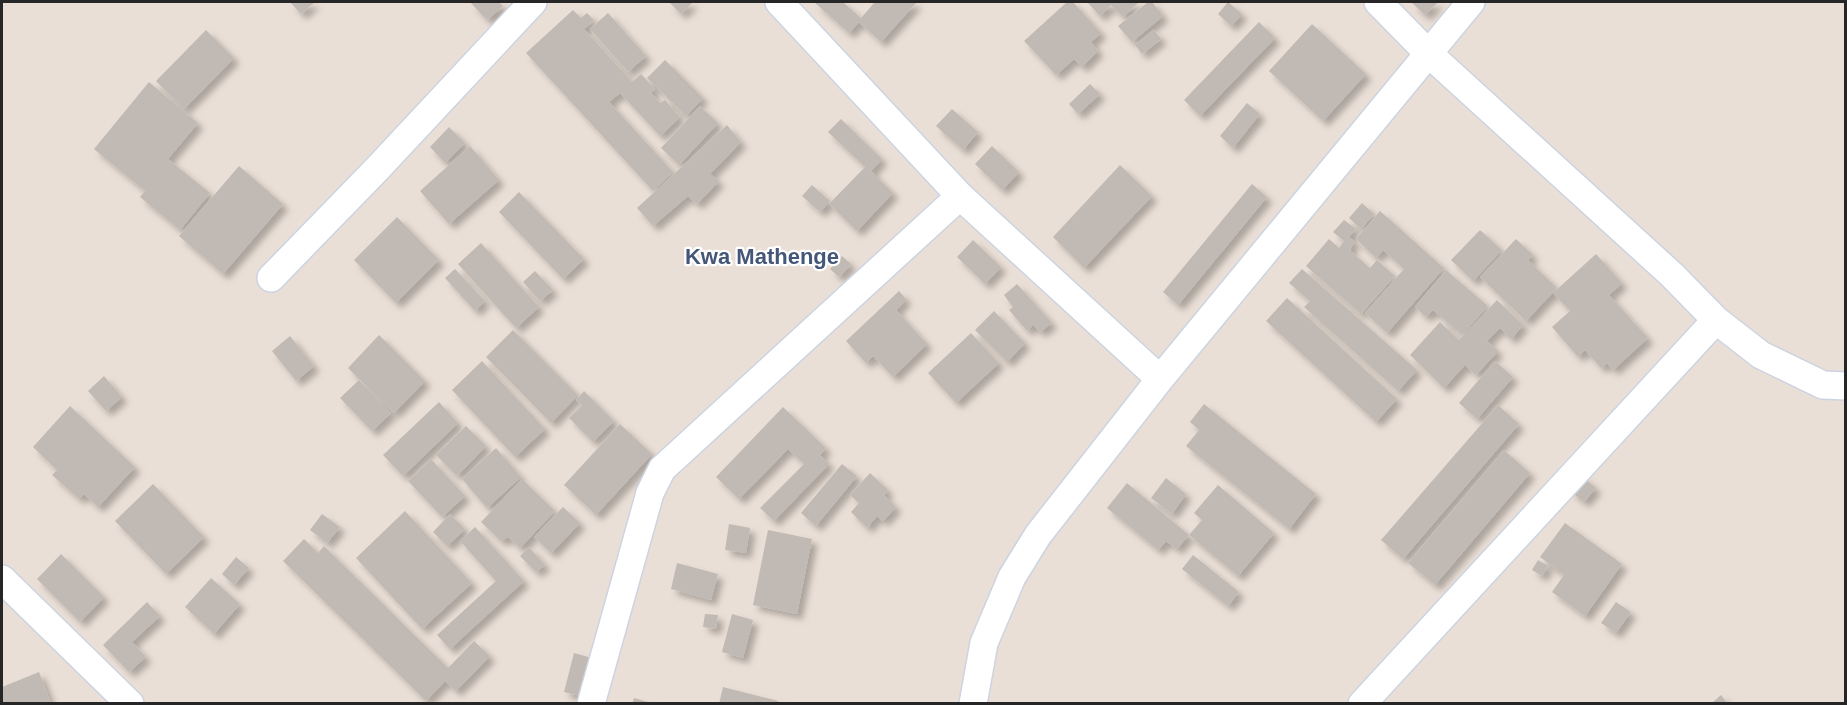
<svg xmlns="http://www.w3.org/2000/svg" width="1847" height="705" font-family="Helvetica,sans-serif">
	<defs>
		<filter id="shadow"><feDropShadow dx="5.5" dy="5.5" stdDeviation="3" flood-color="#0004"/></filter>
	</defs>
	<rect width="100%" height="100%" fill="#eadfd6"/>
	<path fill="#c1b9b4" filter="url(#shadow)" d="M290,2H315L301,14Z
		M470,2H499L503,6L487,20Z
		M669,2H693L681,14Z
		M814,2H843L861,18L875,2H917L881,42L859,22L849,33Z
		M1067,2H1073L1101,33L1091,42L1098,51L1082,67L1074,59L1056,75L1024,41Z
		M1087,2H1139L1123,17L1111,5L1100,16Z
		M1148,2H1152L1163,16L1132,42L1118,26Z
		M1228,2L1242,14L1231,26L1218,14Z
		M1411,2H1438L1425,15Z
		M573,10L581,18L587,13L594,20L584,29L632,82L641,74L655,89L651,93L660,103L665,100L680,117L660,136L620,93L609,102L673,172L653,191L526,53Z
		M608,13L646,56L628,72L590,29Z
		M1259,22L1275,38L1200,116L1184,100Z
		M1312,24L1366,74L1323,121L1269,71Z
		M206,30L234,58L184,109L156,81Z
		M1154,30L1161,39L1142,54L1135,45Z
		M665,60L703,98L686,116L647,78Z
		M149,82L198,123L168,159L210,193L180,230L140,197L145,191L94,149Z
		M1090,84L1100,94L1078,114L1069,104Z
		M1247,103L1260,114L1233,148L1220,136Z
		M700,106L718,123L679,165L661,148Z
		M952,109L978,132L963,150L936,126Z
		M841,119L882,159L871,171L893,193L857,231L829,204L865,167L828,132Z
		M727,125L741,142L710,174L719,181L697,204L688,196L653,226L637,208Z
		M449,127L465,143L445,163L430,147Z
		M470,146L499,180L449,224L420,191Z
		M992,146L1019,172L1002,190L975,164Z
		M1120,165L1152,196L1084,268L1053,237Z
		M239,166L283,204L223,274L179,236Z
		M1252,184L1267,197L1178,305L1163,292Z
		M812,185L830,201L820,212L802,196Z
		M519,192L584,259L563,279L499,212Z
		M1362,203L1374,214L1361,229L1349,218Z
		M1380,211L1444,268L1387,333L1365,313L1404,269L1383,250L1376,258L1356,239Z
		M397,217L439,260L396,303L354,260Z
		M1344,220L1356,229L1349,237L1355,242L1349,250L1370,268L1377,260L1395,276L1361,314L1306,266L1329,239L1339,248L1344,241L1333,232Z
		M1480,230L1502,250L1473,281L1451,260Z
		M1516,239L1533,255L1528,260L1557,288L1526,321L1480,277Z
		M973,240L1001,267L985,284L957,257Z
		M481,243L539,307L516,328L458,264Z
		M1596,254L1622,283L1609,295L1648,338L1613,370L1607,363L1601,368L1585,350L1578,357L1552,327L1570,311L1553,293Z
		M842,256L851,264L839,277L830,269Z
		M455,269L485,301L475,311L445,278Z
		M1302,269L1417,370L1398,391L1304,307L1310,301L1289,283Z
		M1446,270L1488,306L1462,335L1433,310L1426,317L1415,307Z
		M535,271L553,290L540,301L523,282Z
		M1017,284L1052,323L1040,332L1033,325L1027,331L1009,310L1013,307L1004,295Z
		M899,291L906,299L896,310L927,344L893,377L873,356L866,363L846,341Z
		M1287,298L1397,399L1376,422L1266,321Z
		M1497,300L1523,325L1511,339L1500,328L1487,341L1498,351L1476,375L1465,365L1444,388L1410,355L1440,322L1459,340Z
		M994,311L1025,343L1007,362L975,330Z
		M513,330L578,395L551,423L486,357Z
		M971,333L999,363L956,403L928,373Z
		M379,335L425,381L394,413L348,368Z
		M290,336L314,366L296,381L272,351Z
		M482,361L545,429L515,457L452,390Z
		M1495,361L1513,377L1477,419L1459,403Z
		M104,376L122,397L106,411L88,391Z
		M359,380L391,413L372,431L340,398Z
		M584,391L614,421L593,442L569,418L582,405L576,400Z
		M439,402L458,423L403,476L383,455Z
		M1204,404L1316,494L1289,529L1186,446L1199,430L1190,422Z
		M1498,405L1519,424L1403,559L1381,540Z
		M70,406L135,467L98,507L84,494L79,499L52,475L57,470L33,447Z
		M783,407L826,448L820,455L829,464L774,521L760,508L804,464L788,449L739,499L716,477Z
		M620,424L652,454L596,515L564,485Z
		M466,426L486,446L457,476L436,455Z
		M496,448L521,477L487,508L462,479Z
		M1504,450L1530,473L1435,585L1408,563Z
		M431,459L465,496L442,517L408,481Z
		M842,464L857,476L816,526L801,513Z
		M870,473L888,490L884,495L896,507L883,521L877,516L867,528L851,512L859,503L850,495Z
		M1582,476L1596,488L1584,502L1570,491Z
		M1166,478L1186,494L1172,514L1151,498Z
		M522,479L555,511L520,548L508,537L501,541L481,522Z
		M1127,483L1189,535L1177,549L1166,541L1158,550L1107,508Z
		M153,484L204,537L166,574L115,521Z
		M1218,485L1274,533L1238,576L1189,535L1202,520L1194,513Z
		M563,507L580,523L551,553L534,537Z
		M405,511L472,583L422,629L356,558Z
		M322,514L340,527L327,543L310,530Z
		M450,514L465,529L447,546L433,532Z
		M1565,523L1622,564L1585,616L1552,592L1564,575L1540,557Z
		M729,524L750,528L746,553L725,550Z
		M475,527L524,581L450,649L437,635L496,581L460,541Z
		M768,530L812,539L797,614L753,605Z
		M304,539L318,553L324,546L448,668L474,641L490,656L456,691L445,681L426,701L283,561Z
		M529,547L545,565L536,572L520,556Z
		M61,554L104,597L80,622L37,579Z
		M1193,555L1239,592L1228,606L1182,569Z
		M236,557L249,568L234,585L222,574Z
		M1538,560L1548,566L1542,576L1532,570Z
		M677,563L718,574L711,600L671,589Z
		M211,578L240,604L214,634L185,607Z
		M147,602L160,616L132,642L146,657L129,672L103,645Z
		M1616,602L1631,612L1616,633L1601,623Z
		M705,614L718,615L716,629L703,627Z
		M732,614L753,620L743,658L722,652Z
		M574,653L595,659L585,697L564,692Z
		M39,672L51,704H2V687Z
		M723,687L778,701V704H719Z
		M1721,695L1728,704H1711Z
		M634,698L651,703V704H632Z"/>
	<g fill="none" stroke-linecap="round" stroke-linejoin="round">
		<defs>
			<path id="minor" d="M779,2L960,196L1160,379
				M1378,2L1428,53L1672,275L1716,320L1761,355L1823,385L1846,386
				M271,278L377,169L533,2
				M2,579L130,704
				M591,704L650,493L662,469L960,196
				M973,704L984,643L1012,577L1038,535L1160,379L1471,2
				M1362,704L1716,320"/>
		</defs>
		<use href="#minor" stroke="#ccd3e1" stroke-width="30"/>
		<use href="#minor" stroke="#fff" stroke-width="27"/>
	</g>
	<g text-anchor="middle" dominant-baseline="central" stroke-width="4.5" stroke-linejoin="round" paint-order="stroke">
		<g font-size="22" font-weight="bold" fill="#455778" stroke="#fff">
			<text x="762" y="256">Kwa Mathenge</text>
		</g>
	</g>
	<rect width="1847" height="705" fill="none" stroke="#262626" stroke-width="6"/>
</svg>
